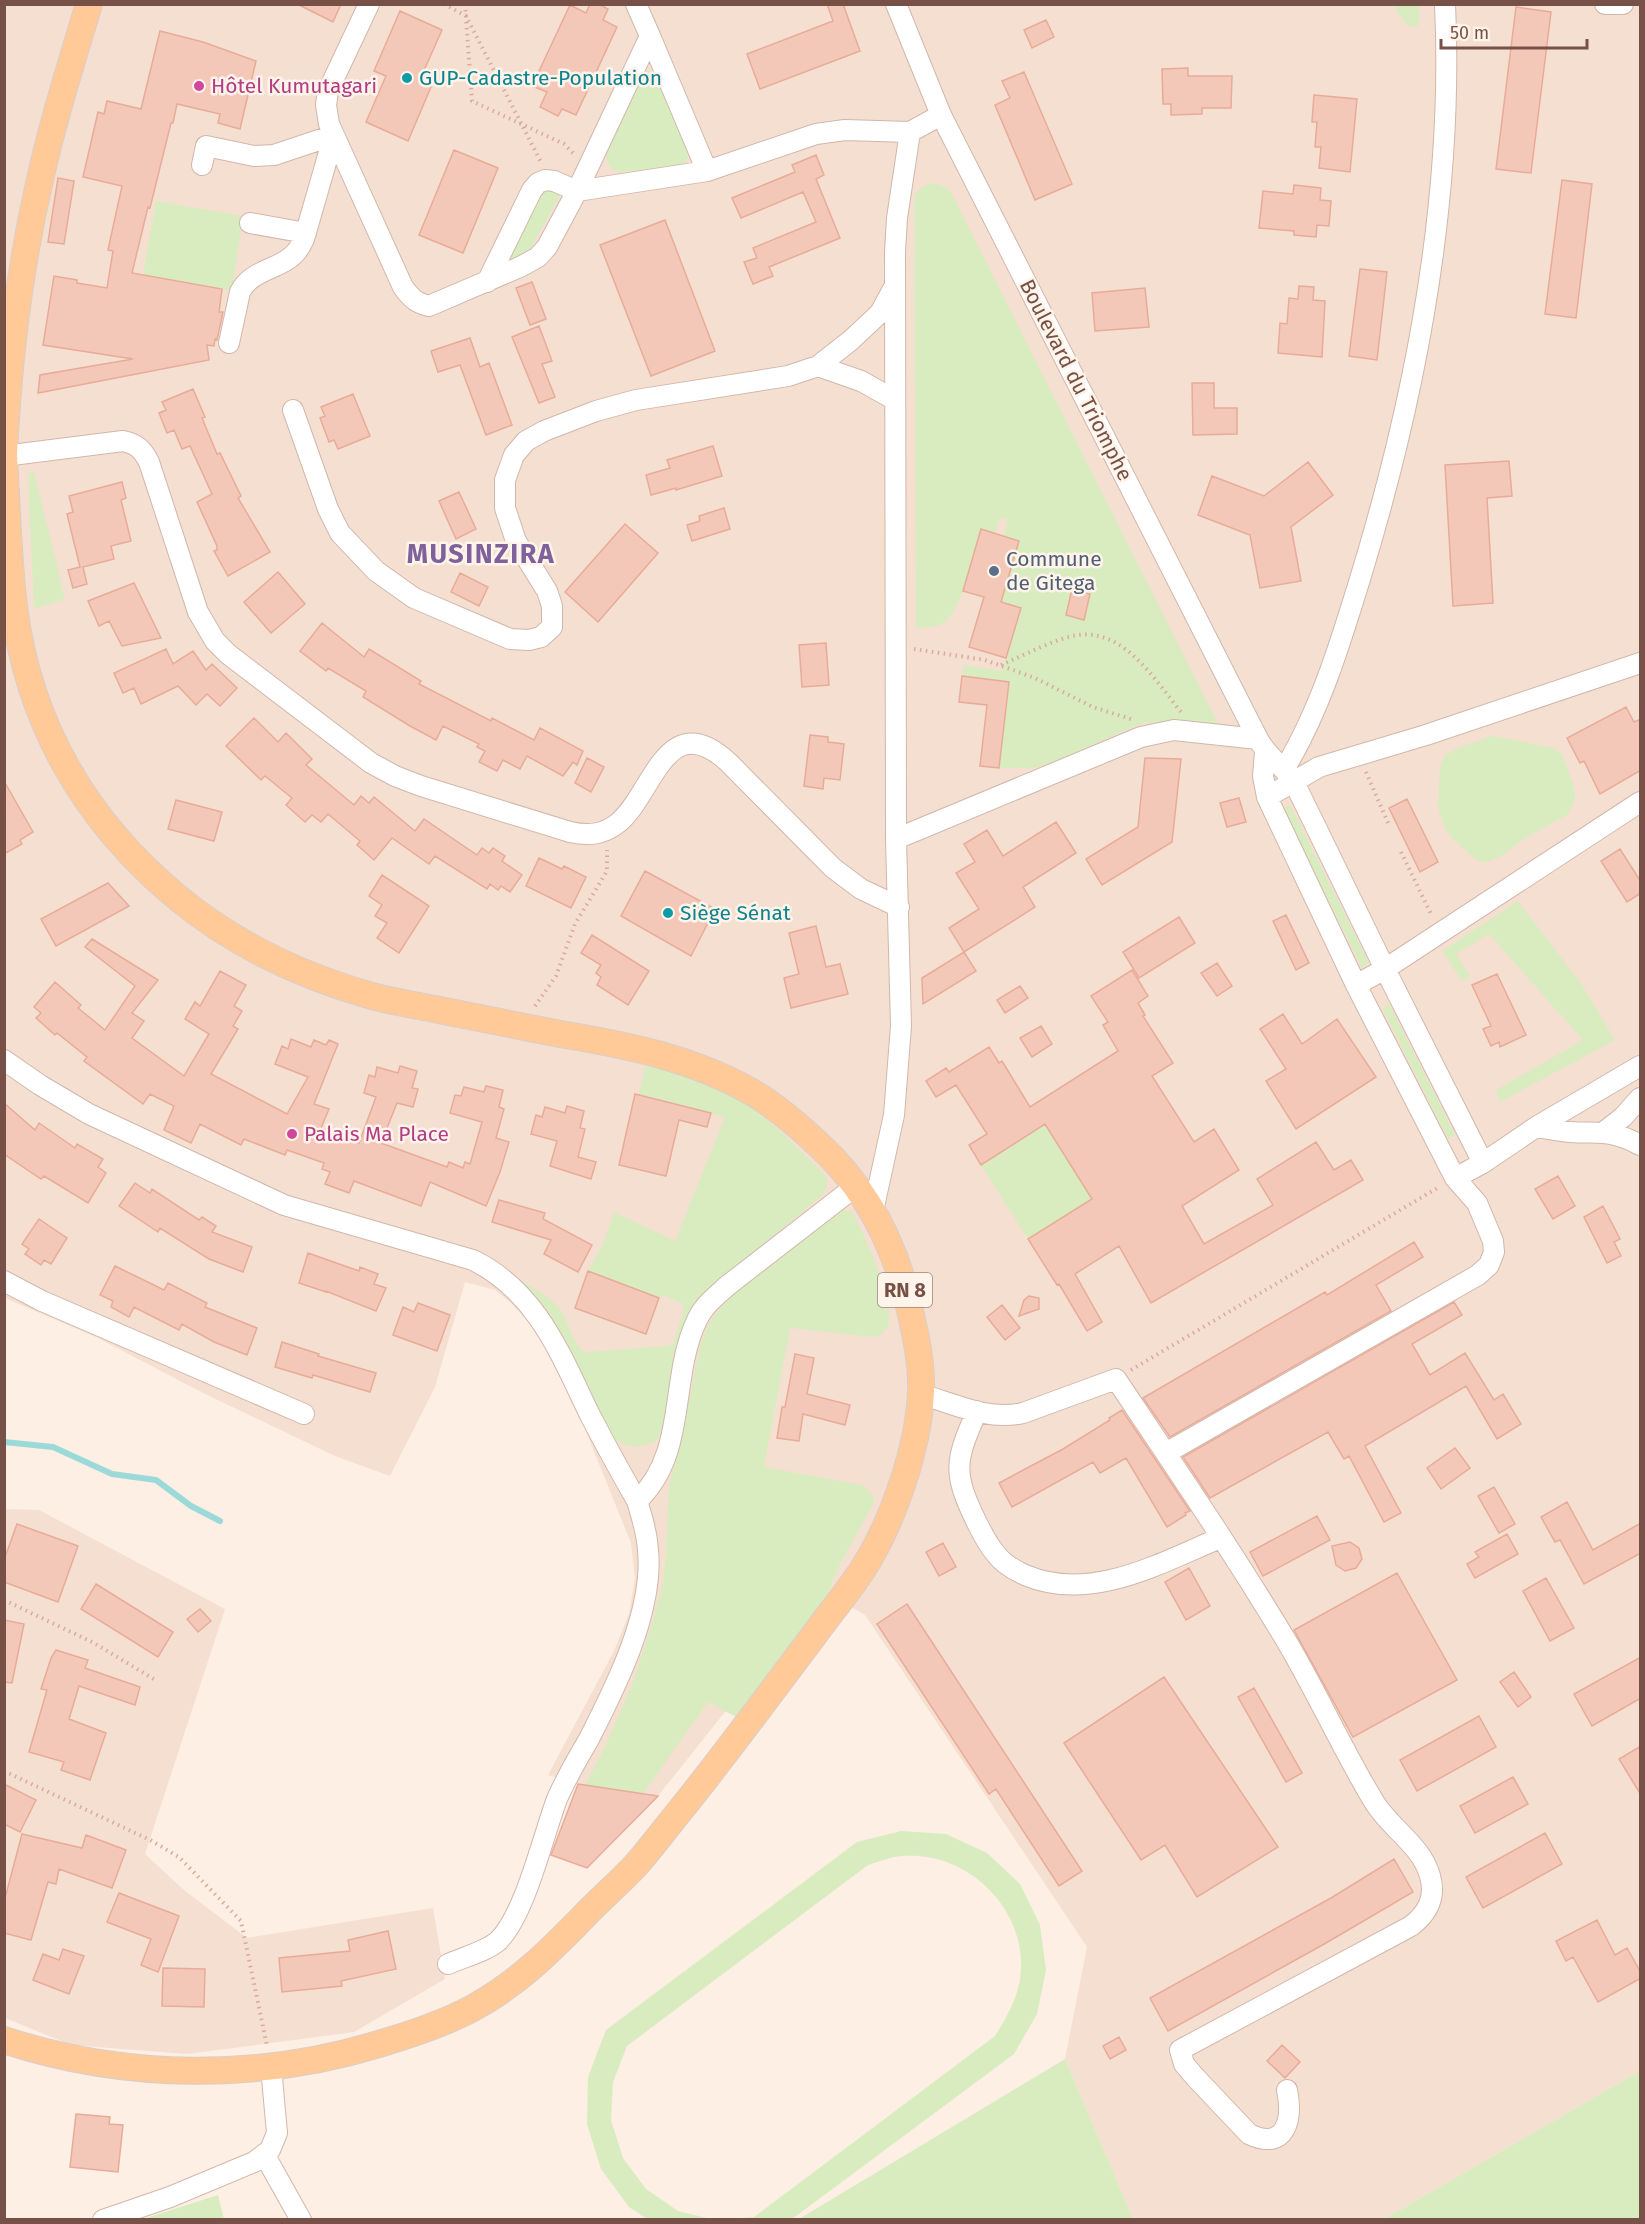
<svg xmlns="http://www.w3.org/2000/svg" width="1645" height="2224" font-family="'Fira Sans',sans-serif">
	<rect width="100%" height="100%" fill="#fdefe3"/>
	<path fill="#f5dfd1" d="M5,5H1640V2071L1384,2219H1133L1065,2059L1087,1947L865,1615L822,1590L658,1796L578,1784L548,1775L614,1651L629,1614L635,1578L631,1543L570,1392L542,1342L523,1315L510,1302L495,1290L465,1282L435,1387L390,1476L335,1456L203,1393L98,1338L5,1298Z
		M4,1509L39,1510L225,1609L145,1854L184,1890L247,1938L433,1908L445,1979L354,2032L187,2054L71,2045L5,2018Z"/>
	<path fill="#d8ecc0" d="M1393,5H1419V25L1413,27L1407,25Z
		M650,71L659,77L689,147C690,157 688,160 679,166L621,172L613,170L607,162L606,153L637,79L642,72Z
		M935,183L945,187L951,192L1221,730L1189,723H1143L1052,762L1034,768H999L1009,682L962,676L964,665L1002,671L1020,608L1001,602L1019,541L1004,536L1008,520L1000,518L995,534L981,530C973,555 965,599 948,619C940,628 927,627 916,628L914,197C919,187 924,185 935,183Z
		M546,189L561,193L531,248L527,254L506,263L539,195Z
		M156,201L243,216L232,291L143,275Z
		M34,472L65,599L34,609L28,473Z
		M1492,736L1551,747L1562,754L1574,787L1575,800L1568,814L1527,837L1501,856L1487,862L1478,861L1452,838L1445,829L1438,807L1440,769L1444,756L1455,749Z
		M1290,805L1369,963L1362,968L1283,809Z
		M1518,901L1582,985L1615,1040L1500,1102L1496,1090L1583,1040L1489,934L1456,954L1470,976L1462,981L1442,951Z
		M1389,1004L1455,1135L1448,1139L1382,1008Z
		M645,1066C671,1072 696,1078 720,1089C755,1106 783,1133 810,1160C815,1165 822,1171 826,1177C829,1183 826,1189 823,1195L722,1278L693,1308L686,1322L680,1342L661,1433L656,1441C637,1451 619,1447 606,1430L557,1326L545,1308L520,1280C533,1288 549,1296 559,1308C569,1320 571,1344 585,1352L668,1346L673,1344L683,1312V1304L663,1295L659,1298L588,1271L604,1242L614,1212L675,1241L725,1117L639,1095Z
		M1045,1124L1092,1199L1028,1239L981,1165Z
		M843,1210L853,1213C866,1240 895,1298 888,1327L879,1336L872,1337L790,1328L764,1467L862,1485L874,1496L873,1504L839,1566L828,1593L812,1618L738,1718L708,1702L643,1794L585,1785L604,1749L633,1682L655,1614L663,1581L666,1555L669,1485L681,1440L700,1346L709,1322L730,1297Z
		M901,1831L946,1834L987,1853L1020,1884L1040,1925L1046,1970L1037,2014L1014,2054L792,2219H728L754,2217L995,2036C1008,2015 1020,1994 1021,1969C1024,1906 966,1851 903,1856C892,1856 879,1862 868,1865L627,2046L613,2082L611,2120L623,2158L646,2189L678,2211L711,2219H647L629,2207L601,2169L587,2124L588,2077L606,2030L857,1842Z
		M1065,2059L1133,2219H799Z
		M1640,2071V2219H1384Z
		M218,2195L224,2219H143Z"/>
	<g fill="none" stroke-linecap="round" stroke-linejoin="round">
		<path stroke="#9cdada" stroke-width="6" d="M4,1442L53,1447L112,1474L156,1480L191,1506L220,1521"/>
	</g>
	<path fill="#f4c8b9" stroke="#e8ab98" stroke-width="1.5" d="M297,4H341L333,22Z
		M590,4H599L608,9L603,20L617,27L576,115L562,109L558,116L540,107L547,92L532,86L570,5L586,13Z
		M827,4H843L860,51L760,89L747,54L833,21Z
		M1516,7L1551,12L1531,173L1496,169Z
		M400,11L442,30L422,75L434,80L408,141L366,122L386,76L374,71Z
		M1046,20L1054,37L1032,48L1024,30Z
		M160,31L203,42L256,61L240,129L218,123L220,114L177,104L173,123H171L150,208L148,207L132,273L222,289L219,312H223L217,340L215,339L214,346L207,345L209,360L38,393L40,375L133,359L43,345L54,276L77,280V283L107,288L113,251L108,250L122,186L83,177L98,112L104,114L107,101L141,109Z
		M1188,68V76H1232L1231,108H1202V114L1171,115V104H1163L1162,69Z
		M1024,72L1072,184L1035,200L995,105L1010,98L1002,81Z
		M1314,95L1357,99L1350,172L1319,168L1321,147H1315L1317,122H1312Z
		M454,150L498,168L463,253L419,235Z
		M816,155L824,175L816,179L840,238L769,267L773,276L753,284L744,262L757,258L753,248L816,222L803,192L741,218L732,198L795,172L792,165Z
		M58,178L74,181L64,244L48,242Z
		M1562,180L1592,184L1576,318L1545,314Z
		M1294,185L1321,188L1320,200L1331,201L1329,226L1317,225L1316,237L1294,235V231L1259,228L1263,191L1293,194Z
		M665,220L715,351L651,376L600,245Z
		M1360,269L1387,272L1377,360L1349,356Z
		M532,282L546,319L530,325L516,288Z
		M1299,286L1314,287L1313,300L1325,301L1322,357L1278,353L1280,323L1287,324L1289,298L1298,299Z
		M1145,288L1149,327L1095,331L1092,293Z
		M539,326L552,361L542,364L555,397L539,403L512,337Z
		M470,338L480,367L489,363L512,425L486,435L460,365L438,372L431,351Z
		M1192,383H1214V408H1237V434L1193,435Z
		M193,389L205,417L202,418L217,454L220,453L241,496L238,498L270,552L228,576L214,551L217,550V546L197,502L212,494L190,446L182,449L174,430L167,433L159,413L166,410L162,402Z
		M353,394L370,436L338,449L334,440L329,442L320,418L325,416L321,407Z
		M713,446L722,476L676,490V488L651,495L646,475L670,468L667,460Z
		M1509,461L1512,496L1487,498L1493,603L1453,606L1445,465Z
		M1308,462L1333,495L1291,527L1301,581L1260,588L1250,535L1198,515L1212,476L1264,496Z
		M122,482L126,498L121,500L131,541L111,546L114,559L83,567L87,584L73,588L68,570L80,567L67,514L73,512L69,496Z
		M459,492L476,529L456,539L439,501Z
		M724,508L730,529L692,541L687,525L700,521L699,516Z
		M625,524L658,553L598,622L565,592Z
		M981,529L1019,541L1001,602L1021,608L1006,658L969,647L984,597L963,591Z
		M278,572L305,604L271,633L244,602Z
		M460,573L488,587L479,606L451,592Z
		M134,583L161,638L122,646L109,621L99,626L88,601Z
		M1072,589L1090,594L1084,620L1066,615Z
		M322,623L364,657L369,649L421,681L419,684L491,721L492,718L534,740L540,728L583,751L577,765L573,762L563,776L527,756L520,769L503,760L497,771L479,762L485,751L477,747L479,744L443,726L436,740L410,726L363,697L366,691L328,668L326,671L300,651Z
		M826,643L829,685L802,687L799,645Z
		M166,649L173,664L193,651L206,670L212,664L237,688L220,706L207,694L196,705L178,686L141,704L134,688L123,693L114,673Z
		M962,676L1009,682L999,768L980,766L987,705L959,702Z
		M1626,707L1634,722L1641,719V770L1600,794L1584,761L1580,763L1567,738Z
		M254,718L278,742L286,733L312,759L306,765L354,805L361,796L369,803L374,797L415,831L424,819L477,855L482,848L489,853L493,848L505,856L502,861L522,875L510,892L501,886L498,890L490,884L487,889L435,856L429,864L392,838L374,860L357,845L360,841L328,814L321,822L312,815L305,822L286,805L292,798L265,776L261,780L226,746Z
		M810,735L828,737V742L844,744L840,780L824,778L823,789L804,786Z
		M587,758L604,767L591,792L575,783Z
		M1145,758L1181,759L1172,842L1102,885L1086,859L1138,827Z
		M4,781L33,832L20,840L22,844L4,854Z
		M1239,798L1246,822L1227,827L1220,803Z
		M1407,799L1438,862L1420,872L1389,808Z
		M176,800L222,812L214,841L168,829Z
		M1056,822L1076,853L1023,887L1035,907L964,952L949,928L979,909L956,873L975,862L964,844L987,830L1003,856Z
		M1620,849L1641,882V893L1627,902L1601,861Z
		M539,858L562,869L564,866L586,877L571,908L526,886Z
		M645,871L715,909L691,956L621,916Z
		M382,875L429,906L399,953L377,938L387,923L375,916L382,905L369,896Z
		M108,883L129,906L56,946L41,919Z
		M1286,915L1309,963L1296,970L1273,921Z
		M1179,917L1195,943L1139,978L1123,952Z
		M816,926L826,967L840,964L848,994L791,1008L784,978L799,974L789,933Z
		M592,935L649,971L628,1005L597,985L601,977L596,973L601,965L581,953Z
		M92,939L158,980L132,1013L144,1021L132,1038L184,1076L209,1034L185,1019L195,1002L200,1006L220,971L246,985L234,1006L242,1011L233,1026L238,1029L211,1074L287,1114L308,1077L275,1064L282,1046L288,1049L291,1039L311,1047L314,1040L326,1045L329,1040L338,1044L314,1104L329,1109L321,1128L359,1143L376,1097L364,1093L369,1075L375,1077L377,1067L398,1073L400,1066L417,1071L412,1088L418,1089L413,1107L397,1103L381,1143L447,1167L449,1162L463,1168L465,1162L470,1164L482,1122L450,1113L455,1095L461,1096L464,1087L484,1092L486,1086L503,1090L499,1107L504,1109L496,1138L509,1142L500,1172L486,1206L430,1182L421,1206L354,1181L349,1193L325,1184L330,1172L322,1169L324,1163L287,1150L285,1155L244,1139L241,1145L200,1124L191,1143L164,1130L174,1106L150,1094L143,1104L84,1061L87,1057L57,1033L55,1035L36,1018L41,1013L34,1007L55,982L81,1005L78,1008L105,1030L135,986L85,947Z
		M964,952L976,971L923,1004L922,978Z
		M1217,963L1232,986L1217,996L1201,973Z
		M1132,970L1148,996L1138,1003L1145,1015L1143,1016L1173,1063L1152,1076L1194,1142L1214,1129L1239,1170L1182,1206L1204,1244L1273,1205L1257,1179L1316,1142L1334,1170L1351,1160L1363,1180L1151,1303L1119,1246L1075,1274L1102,1322L1087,1331L1059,1284L1057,1285L1028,1239L1092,1199L1045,1124L981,1165L969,1145L987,1134L956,1085L936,1097L926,1081L946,1068L949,1072L989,1047L999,1063L1002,1061L1030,1107L1118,1051L1103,1025L1108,1022L1091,996Z
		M1497,974L1526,1035L1500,1047L1499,1042L1491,1046L1483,1029L1491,1026L1472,985Z
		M1020,986L1028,998L1005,1013L997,1000Z
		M1283,1014L1302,1044L1337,1019L1376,1077L1296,1129L1266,1081L1286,1069L1260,1029Z
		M1041,1026L1052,1044L1032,1057L1020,1038Z
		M635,1094L711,1113L707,1127L679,1120L666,1176L619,1165Z
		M4,1103L35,1130L39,1123L75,1148L77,1144L103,1159L98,1167L106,1173L88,1203L44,1176L41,1179L4,1154Z
		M567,1106L584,1111L580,1128L585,1129L578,1157L596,1162L591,1179L550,1166L557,1141L531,1134L536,1115L542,1117L545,1107L565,1113Z
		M1558,1176L1575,1206L1553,1219L1535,1189Z
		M135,1183L150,1193L152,1189L199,1220L202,1217L216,1226L212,1232L252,1247L243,1272L209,1259L160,1228L158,1232L119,1206Z
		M499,1200L545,1213L543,1219L592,1245L578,1272L544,1254L551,1240L492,1222Z
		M1603,1206L1620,1239L1614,1242L1621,1256L1607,1263L1584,1217Z
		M39,1219L67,1238L51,1264L44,1260L41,1265L25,1254L29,1249L22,1244Z
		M1414,1242L1423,1257L1376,1285L1391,1311L1170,1437L1143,1398L1325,1292L1327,1295Z
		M308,1253L359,1271L360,1267L378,1274L374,1284L386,1288L376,1311L326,1291V1292L299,1283Z
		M115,1266L164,1290L168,1283L207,1303L205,1307L257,1328L247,1355L214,1342L182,1324L179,1330L134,1307L129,1317L111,1307L113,1301L100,1295Z
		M588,1271L659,1298L646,1334L575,1308Z
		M1029,1296L1039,1298V1309L1019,1316L1024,1300Z
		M1454,1302L1462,1315L1412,1344L1430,1375L1465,1353L1494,1400L1503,1394L1521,1424L1497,1439L1466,1386L1365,1446L1401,1513L1384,1522L1349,1456L1344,1459L1328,1432L1210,1498L1183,1457Z
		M418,1303L450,1315L437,1351L393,1335L403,1307L414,1312Z
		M1002,1305L1020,1328L1005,1340L987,1317Z
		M282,1342L319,1354L318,1356L376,1373L370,1392L313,1375L312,1378L275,1367Z
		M795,1354L814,1358L807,1394L850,1405L845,1425L803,1414L799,1441L777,1438L782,1407H785Z
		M1122,1410L1190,1511L1185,1513L1186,1515L1167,1527L1126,1458L1100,1473L1093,1462L1012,1507L999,1483L1063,1449L1110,1420L1109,1418Z
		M1455,1448L1470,1468L1441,1489L1427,1468Z
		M1494,1487L1515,1524L1499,1533L1478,1496Z
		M1567,1502L1593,1550L1641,1523V1553L1584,1584L1560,1540L1555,1542L1541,1517Z
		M1317,1516L1330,1540L1263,1576L1250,1552Z
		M17,1524L78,1546L58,1602L4,1582V1560Z
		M1507,1534L1518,1554L1475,1578L1467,1564L1479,1557L1475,1552Z
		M1350,1542L1359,1548L1362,1559L1356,1568L1345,1571L1336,1565L1332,1546Z
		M943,1543L956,1567L939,1576L926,1552Z
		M1189,1568L1210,1606L1186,1620L1165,1582Z
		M1397,1573L1457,1680L1353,1737L1294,1630Z
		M1546,1578L1574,1628L1550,1641L1523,1591Z
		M96,1584L173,1632L158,1657L81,1609Z
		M907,1604L1082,1871L1059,1886L996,1789L989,1794L877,1624Z
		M200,1609L211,1621L198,1632L187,1619Z
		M4,1620L24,1624L12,1683L4,1682Z
		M56,1650L88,1660L85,1668L140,1687L135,1705L79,1686L69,1719L106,1733L90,1780L61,1770L64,1762L29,1752L47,1690L41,1689L51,1658Z
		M1641,1657V1698L1592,1726L1574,1694Z
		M1514,1672L1531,1697L1518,1707L1500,1682Z
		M1164,1677L1278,1847L1197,1897L1165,1845L1141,1860L1064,1743Z
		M1254,1688L1302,1773L1286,1782L1238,1697Z
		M1479,1716L1496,1747L1417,1791L1400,1760Z
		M1641,1746V1795L1619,1759Z
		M1513,1777L1528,1804L1475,1833L1460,1806Z
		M4,1784L36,1800L20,1832L4,1824Z
		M578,1784L658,1796L587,1868L551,1855Z
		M1545,1833L1562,1864L1483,1908L1466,1877Z
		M22,1834L82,1848L86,1835L126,1850L112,1888L59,1869L56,1884L48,1882L31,1940L4,1933V1902Z
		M1394,1859L1413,1892L1326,1943L1168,2031L1150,1998L1331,1898Z
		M119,1893L179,1916L158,1972L141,1965L151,1939L107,1922Z
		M1597,1920L1615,1955L1627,1948L1641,1973V1978L1598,2002L1573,1957L1566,1961L1556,1941Z
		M388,1931L396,1969L341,1981L342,1986L282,1992L279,1958L350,1951L348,1940Z
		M63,1949L84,1956L69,1994L33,1980L43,1954L59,1960Z
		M163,1968L205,1969L204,2007L162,2006Z
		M1119,2037L1126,2050L1110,2059L1103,2046Z
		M1282,2045L1300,2062L1285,2078L1267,2061Z
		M76,2114L110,2117L109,2124L123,2125L118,2172L70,2167Z"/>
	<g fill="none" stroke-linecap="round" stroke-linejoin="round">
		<defs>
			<path id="minor" d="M369,4L328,91L326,105L329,124L403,287C411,298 416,303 429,306L522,266L538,257L547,247L577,191L650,36L636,4
				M896,4L941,115L1258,739C1267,756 1283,766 1294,782L1385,969L1483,1163
				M1605,4H1623
				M650,36L707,171
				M202,165L206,146L254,156L274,155L334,135L304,239C302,243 300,247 297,251C282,270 252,268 240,292L229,343
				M250,223L306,233
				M487,282L532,190L538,183L545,180L554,181L577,191L707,171L816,134L845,130L910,132
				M818,366L861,381L895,400
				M293,410L328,509L340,533L376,571L414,598L510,639L529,640L541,637L552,627V606L547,591L516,541L505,508V480L514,455L526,441L544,431L596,411L636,400L788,376L818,366L850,341L880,313L893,289
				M4,456L123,441C137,444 142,449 149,462L198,612L215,641L228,654L371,763L395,776L421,786L570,832C588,836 603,835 618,823C653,795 666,705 728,762L833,868L861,889L899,907
				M1285,768C1320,710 1340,644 1360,579C1416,396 1454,197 1445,4
				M1267,797L1319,767L1426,735L1640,663
				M896,839L1141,737L1174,730L1258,739
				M1356,985L1385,969L1640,802
				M4,1060L40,1085L89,1114L284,1205L473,1260C538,1292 561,1356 591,1417C606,1446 621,1473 637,1501
				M1536,1127C1547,1129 1558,1131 1570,1132C1600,1134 1611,1129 1640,1145
				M1604,1132L1623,1117L1640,1098
				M1455,1178L1483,1163L1536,1127L1640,1066
				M873,1211L894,1115L901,1026L896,839L895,252L897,218L910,132L941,115
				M4,1281L42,1301L304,1414
				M921,1394C954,1404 989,1421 1023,1413L1116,1379C1173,1464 1231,1549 1284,1637C1316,1690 1341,1747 1373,1800C1389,1828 1421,1844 1430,1876C1436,1897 1428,1913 1411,1926L1180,2050L1184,2064L1195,2077L1249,2134C1286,2152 1293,2119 1287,2090
				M977,1411C955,1461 952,1472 977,1523C982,1533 988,1545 996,1554C1003,1564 1014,1570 1025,1575C1091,1603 1160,1563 1220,1538
				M1166,1453L1478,1275L1489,1265L1494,1252L1493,1241L1477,1203L1455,1178L1356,985L1267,797L1263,776L1265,752
				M448,1964C464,1957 485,1952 498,1941C525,1915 543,1836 557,1799C566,1778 578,1758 589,1739C616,1686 654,1611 648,1550C647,1533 642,1517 637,1501C688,1454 669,1378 697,1320C703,1306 716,1296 727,1286L856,1186
				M264,2154L301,2220
				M103,2220L170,2197L254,2162L270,2150L277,2133L271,2067"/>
			<path id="major" d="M4,455C8,365 19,272 39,184C52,124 71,64 89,4
				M4,456C7,506 8,557 14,607C29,724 86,822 178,898C234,944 301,976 372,996C394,1002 416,1005 439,1010C479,1018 519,1026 560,1034C627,1045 696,1059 755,1094C778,1108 799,1126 819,1145C867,1189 896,1247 910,1310C916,1337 922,1364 921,1391C919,1448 892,1525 861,1572C846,1594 828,1616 812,1638C768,1696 725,1755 679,1812C665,1829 651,1848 636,1865C620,1882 603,1897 587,1913C551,1950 518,1984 471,2009C443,2024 412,2034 382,2043C260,2081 126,2080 4,2040"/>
		</defs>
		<use href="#minor" stroke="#d1b7ab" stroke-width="22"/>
		<use href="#major" stroke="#d9cecb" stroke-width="28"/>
		<path stroke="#d9ab9c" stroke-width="4" stroke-dasharray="1.5 4.5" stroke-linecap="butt" d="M444,4L466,16L542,164
			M465,4L472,101L564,144L574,154
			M914,649L985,660L1035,678L1093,707L1134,720
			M1001,665C1022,656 1043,645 1065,638C1119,620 1152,676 1181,712
			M1366,772L1389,825
			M1401,852L1432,916
			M535,1006L556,976L575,924L607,871V850
			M1131,1370L1439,1187
			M4,1600L94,1643L157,1681
			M4,1771L150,1840L179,1857L241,1921L267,2046"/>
		<use href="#minor" stroke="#fff" stroke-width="20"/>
		<use href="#major" stroke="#ffca98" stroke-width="26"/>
	</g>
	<g fill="#0f9aa8" stroke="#fff4ea" stroke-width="2">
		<circle cx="407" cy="78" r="6"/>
		<circle cx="668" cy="913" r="6"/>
	</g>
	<g fill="#d1479c" stroke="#fff4ea" stroke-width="2">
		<circle cx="199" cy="86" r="6"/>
		<circle cx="292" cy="1134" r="6"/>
	</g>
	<circle fill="#5c6f8a" stroke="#fff4ea" stroke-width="2" cx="994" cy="571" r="6"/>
	<g text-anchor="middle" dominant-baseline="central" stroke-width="5" stroke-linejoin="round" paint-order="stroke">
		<rect fill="#fff4ea" stroke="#a08278" stroke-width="1.5" x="878" y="1273" width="54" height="34" rx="4.5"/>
		<g font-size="20" font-weight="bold" fill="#775147">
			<text x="905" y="1290">RN 8</text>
		</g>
		<g font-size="21" fill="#0d838f" stroke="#fff4ea" text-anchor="start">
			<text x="419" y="78">GUP-Cadastre-Population</text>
			<text x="680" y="913">Siège Sénat</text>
		</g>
		<g font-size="21" fill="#b23c85" stroke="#fff4ea" text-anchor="start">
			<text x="211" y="86">Hôtel Kumutagari</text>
			<text x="304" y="1134">Palais Ma Place</text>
		</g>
		<g font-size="21" fill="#775147" stroke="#fff4ea">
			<text transform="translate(1076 380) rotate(63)">Boulevard du Triomphe</text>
		</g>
		<g font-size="21" fill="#4e5e75" stroke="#fff4ea" text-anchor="start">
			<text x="1006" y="559">Commune<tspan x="1006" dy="24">de Gitega</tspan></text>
		</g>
		<g font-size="27" font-weight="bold" letter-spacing="1.5" fill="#7f629b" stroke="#fff4ea">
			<text x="481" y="554">MUSINZIRA</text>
		</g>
	</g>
	<rect width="1645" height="2224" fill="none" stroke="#775147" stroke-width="12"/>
	<path d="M1441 39v9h146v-9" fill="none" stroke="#775147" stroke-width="3"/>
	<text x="1450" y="39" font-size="18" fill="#775147" stroke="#fff4ea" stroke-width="4.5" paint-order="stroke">50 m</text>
</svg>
